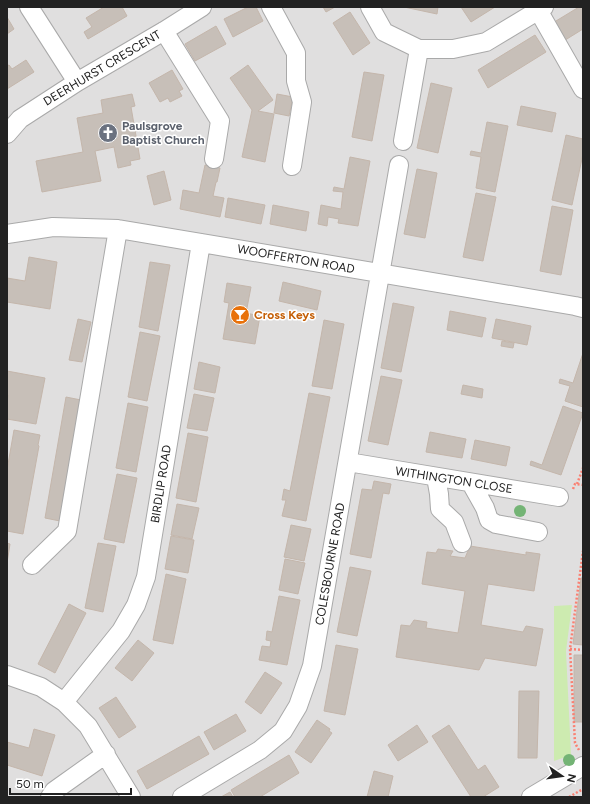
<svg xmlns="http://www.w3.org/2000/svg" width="590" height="804" font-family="Figtree,sans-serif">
	<rect width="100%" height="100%" fill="#f2efe9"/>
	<path fill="#e0dfdf" d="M7,7H583V797H7Z"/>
	<path fill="#cdebb0" d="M572,605L566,651L571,755L554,761V606Z"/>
	<path fill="#c7bfb8" stroke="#c4b6ab" d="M104,7H122L127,16L88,39L84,32L92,27L86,18Z
		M248,7H256L263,21L233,37L224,19Z
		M323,7H335L326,12Z
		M404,7H438L437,14Z
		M461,7H495L471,22Z
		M579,7H583V29L562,42L551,24Z
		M350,12L370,43L353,55L333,23Z
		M7,17L14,29L7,34Z
		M216,26L226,44L195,61L185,44Z
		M535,35L546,52L488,88L478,70Z
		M26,60L34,72L7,89V66L9,65L12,69Z
		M248,65L273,100L258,111L274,114L265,162L242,157L252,110L230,78Z
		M172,70L183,89L179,91L182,96L170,102L168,98L160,102L149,83Z
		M364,72L384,75L372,141L352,137Z
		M431,83L452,88L438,153L417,148Z
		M132,94L135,106L131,107L140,159L130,161L131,165L118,168L114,147L95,151L101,181L42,192L36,161L83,152L77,118L103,113L101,100Z
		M277,94L293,97L289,116L274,113Z
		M521,106L556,113L552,132L517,125Z
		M487,122L508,126L495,192L476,188L481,157L470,155L471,151L481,153Z
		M566,135L583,139V154L572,205L552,200Z
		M350,157L370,161L358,226L338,223L339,219L328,217L327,226L318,224L321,205L341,209L343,192L333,191L334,187L344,189Z
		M205,165L220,168L217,182H216L213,196L224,198L220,217L180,209L183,190L199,193Z
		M417,169L437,173L425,238L404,234Z
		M164,171L171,200L154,205L147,176Z
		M476,193L496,197L483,261L463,257Z
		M228,198L265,205L261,224L225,217Z
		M273,205L309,212L306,231L270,224Z
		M552,206L573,210L561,275L540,271Z
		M29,257L57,262L50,309L7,302V278L25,281Z
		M150,262L170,265L158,331L139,327Z
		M283,282L321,291L317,310L279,301Z
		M227,283L251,287L246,313L260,316L255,344L223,339L229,303L224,302Z
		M393,303L414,307L401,372L381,368Z
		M450,311L486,318L482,337L447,330Z
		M78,319L91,322L82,362L69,360Z
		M496,319L531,326L527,345L492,338Z
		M324,320L344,324L332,389L312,386Z
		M140,332L160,336L147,401L128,397Z
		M502,341L514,343L513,348L501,346Z
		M583,353V407L565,401L570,386L559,383L560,379L573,383Z
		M199,362L220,367L215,393L194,389Z
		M7,371L45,378L36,424L7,419V403L8,395H7Z
		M381,376L402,380L388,445L368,441Z
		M463,385L483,389L482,398L461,394Z
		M309,393L330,397L306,521L282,516L286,500H282L284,489L290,491Z
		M194,394L214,398L207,431L187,428Z
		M66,397L81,400L60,521L45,518Z
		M128,403L148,407L136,472L116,468Z
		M563,406L583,413L561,475L530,465L531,461L542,465Z
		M14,430L40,435L38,445L39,446L23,534L7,531V470Z
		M430,432L466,439L462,458L426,452Z
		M188,433L208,437L196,502L176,498Z
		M475,440L510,447L506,466L471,459Z
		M117,474L137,478L124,543L104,539Z
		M374,481L391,484L389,494L383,493L371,558L350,554L362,489L372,490Z
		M177,504L199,508L192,539L171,535Z
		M291,525L311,529L304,561L284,557Z
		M171,536L194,540L188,573L165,569Z
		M7,543L10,544L7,563Z
		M98,543L116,546L103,612L85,608Z
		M470,546L526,555V552L540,554L534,591L488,584L481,625L523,632L526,626L543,629L536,666L485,658L479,670L396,657L401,625L410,626L414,620L427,622L426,628L458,633L465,591L422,584L427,552L436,553L438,549L453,551L450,556L465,558Z
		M285,559L305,563L298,594L279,590Z
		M350,567L371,571L357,636L337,632Z
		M166,574L186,579L173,644L153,640Z
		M581,578H583V645L573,644Z
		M279,596L300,600L287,665L259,660L262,646L270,647L271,641L266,640L267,631L272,632Z
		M69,604L86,613L55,673L38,664Z
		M138,640L154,653L132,681L115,668Z
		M336,645L358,649L345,715L324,711Z
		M574,655H583V722H574Z
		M265,672L282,683L261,714L245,702Z
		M519,691H539L537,758H518Z
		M116,697L136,727L119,738L99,708Z
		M236,714L246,731L214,750L204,732Z
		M317,720L330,729L329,731L332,733L311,763L295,752Z
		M417,725L428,742L398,761L388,745Z
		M449,725L478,770L485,765L499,787L483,797H471L432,736Z
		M34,729L55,735L42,776L7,765V742L29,748Z
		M199,736L209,754L147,789L137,771Z
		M289,755L299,773L260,797H235L231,790Z
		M374,771L393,776L388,797H367Z
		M230,792L233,797H221Z"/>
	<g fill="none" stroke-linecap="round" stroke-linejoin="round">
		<defs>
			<path id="minor" d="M29,7L77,82
				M271,7L296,53V81L302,102L292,166
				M370,7L384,32L419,49H453L486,42L544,7
				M538,10L583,89
				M164,31L220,121L214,159
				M7,134L20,119L77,82L164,31L202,7
				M403,141L419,49
				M7,234L53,227L118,229L575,306L583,308
				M348,462L559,497
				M436,477L439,494L440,509L454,522L462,543
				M471,483L485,508L489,520L496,524L538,532
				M32,565L67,531L118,229
				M7,675L41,687L64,702L88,726L131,797
				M64,702L121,631L136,605L146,577L201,243
				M50,797L54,791L106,754
				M182,797L260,750L283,731L298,706L312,666L399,165
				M531,797L583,766"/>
		</defs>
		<use href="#minor" stroke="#a9a9a9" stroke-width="20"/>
		<path stroke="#fa8072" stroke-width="2.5" stroke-dasharray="2 2" stroke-linecap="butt" d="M577,484L583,468
			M573,489L575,484L583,485
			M570,649L583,650
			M579,750L575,743L570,649L583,551
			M569,797L583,789"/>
		<use href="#minor" stroke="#fff" stroke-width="18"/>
	</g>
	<g fill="#74b475">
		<circle cx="520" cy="511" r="6"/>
		<circle cx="569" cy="760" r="6"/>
	</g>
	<defs>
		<symbol id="church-disc" viewBox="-11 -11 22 22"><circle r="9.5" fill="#6b7280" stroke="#fff"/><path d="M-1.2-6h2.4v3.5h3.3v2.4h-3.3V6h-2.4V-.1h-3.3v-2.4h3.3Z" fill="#fff"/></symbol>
		<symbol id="bar-disc" viewBox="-11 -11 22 22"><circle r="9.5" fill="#e8710a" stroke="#fff"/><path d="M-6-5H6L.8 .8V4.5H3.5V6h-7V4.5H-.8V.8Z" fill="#fff"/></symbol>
	</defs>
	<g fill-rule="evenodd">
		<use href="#church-disc" x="97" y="122" width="22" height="22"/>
		<use href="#bar-disc" x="229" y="304" width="22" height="22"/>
	</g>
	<g text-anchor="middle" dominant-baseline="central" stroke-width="3" stroke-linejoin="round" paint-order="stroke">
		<g font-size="12" fill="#222" stroke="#fff">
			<text transform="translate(102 68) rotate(-31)">DEERHURST CRESCENT</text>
			<text transform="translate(296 259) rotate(10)">WOOFFERTON ROAD</text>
			<text transform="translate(454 480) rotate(9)">WITHINGTON CLOSE</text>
			<text transform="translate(161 484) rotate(-81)">BIRDLIP ROAD</text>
			<text transform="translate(330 564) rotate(-80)">COLESBOURNE ROAD</text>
		</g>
		<g font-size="12" font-weight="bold" fill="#5b616d" stroke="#fff" text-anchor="start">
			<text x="122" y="126">Paulsgrove<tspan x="122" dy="14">Baptist Church</tspan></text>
		</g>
		<g font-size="12" font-weight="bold" fill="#c56008" stroke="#fff" text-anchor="start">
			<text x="254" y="315">Cross Keys</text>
		</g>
	</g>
	<rect width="590" height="804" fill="none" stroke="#222222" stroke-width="16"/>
	<g transform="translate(562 776) rotate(103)" stroke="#ffffff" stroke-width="3" paint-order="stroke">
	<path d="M0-3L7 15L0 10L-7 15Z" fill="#222222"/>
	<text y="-6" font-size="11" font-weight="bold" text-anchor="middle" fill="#222222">N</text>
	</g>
	<path d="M10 788v6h121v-6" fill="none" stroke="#222222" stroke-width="2"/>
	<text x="16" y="788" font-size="12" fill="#222222" stroke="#ffffff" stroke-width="3" paint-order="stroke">50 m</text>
</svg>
